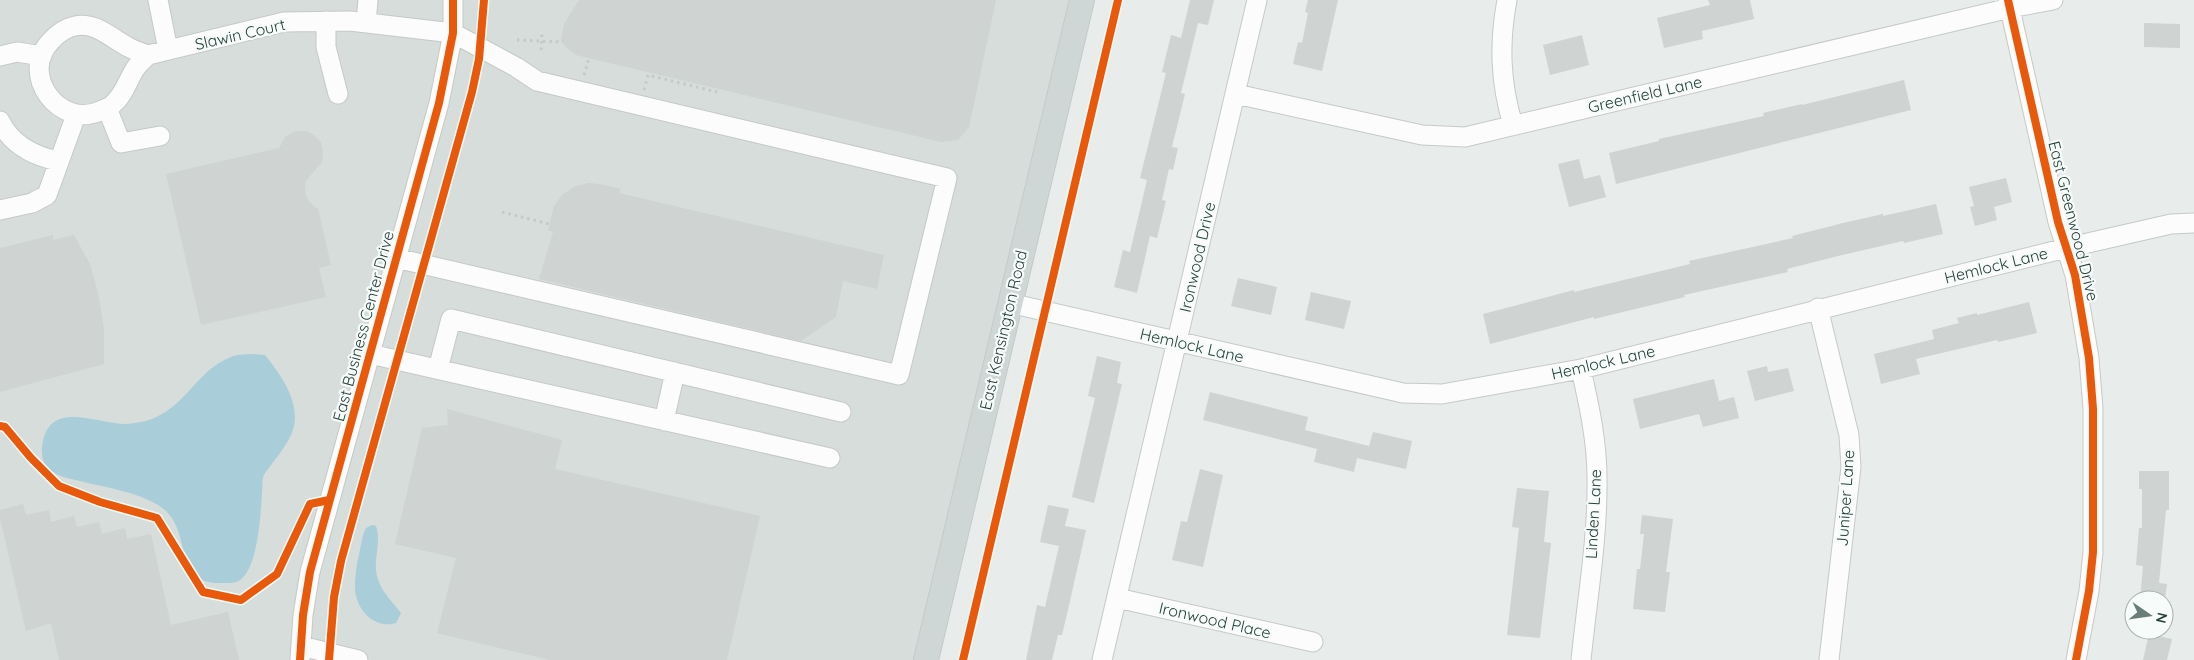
<svg xmlns="http://www.w3.org/2000/svg" width="2194" height="660" font-family="Quicksand,sans-serif">
	<rect width="100%" height="100%" fill="#e8eceb"/>
	<path fill="#d6dddb" d="M0,0H1073L917,660H0Z"/>
	<path fill="#aacdda" d="M250,354L265,355C282,376 304,407 291,435C285,448 273,462 265,473C261,479 263,485 262,492C261,512 258,568 240,580C235,584 224,583 217,583C169,581 196,528 158,505C136,492 109,488 84,482C73,479 61,478 51,471C44,466 41,456 42,447C48,399 93,423 124,424C130,424 140,422 146,421C186,409 196,370 231,357C237,354 244,355 250,354Z
		M372,525L376,526C380,538 377,548 376,561C374,585 388,596 401,613L396,623C373,630 354,607 355,585C355,569 360,551 363,535L366,528Z"/>
	<path fill="#cfd3d2" d="M579,0H996L969,127L958,140L941,142L576,55L567,48L561,40L564,24Z
		M1190,0H1214L1208,25L1198,23L1181,93L1185,94L1172,147L1178,148L1173,170L1169,169L1162,200L1166,201L1157,238L1150,236L1137,293L1114,287L1123,250L1130,252L1147,180L1140,178L1166,73L1162,72L1171,35L1181,38Z
		M1308,0H1338L1322,71L1293,64L1298,42L1302,43L1308,13L1305,12Z
		M1708,0H1750L1754,19L1702,31L1703,39L1664,48L1657,18L1710,5Z
		M2144,23L2180,24V48L2144,47Z
		M1582,35L1589,65L1550,75L1543,45Z
		M1904,80L1911,110L1616,184L1609,153L1659,141V139L1764,116L1763,113L1802,104V105Z
		M295,131H306L315,136L321,142L323,152L322,162L306,181L305,192L309,202L318,209L331,265L319,268L326,297L201,325L166,174L279,148L285,137Z
		M1579,159L1584,179L1600,175L1606,197L1569,207L1558,164Z
		M2006,178L2012,202L1994,207L1997,220L1975,226L1970,207L1974,206L1969,187Z
		M588,183L600,184L621,189L619,193L884,255L877,289L843,281L836,317L801,341L539,279L553,232L548,230L554,206L562,195L574,187Z
		M1936,204L1943,234L1904,243L1903,241L1838,256L1787,269L1788,272L1684,295L1685,297L1594,319V317L1490,344L1483,314L1574,290V292L1690,264L1689,261L1793,238L1792,236L1843,223L1883,214V216Z
		M53,235V240L74,235L90,264L99,297L104,330V364L0,392V248Z
		M1238,278L1277,287L1271,315L1231,306Z
		M1311,292L1351,301L1344,329L1305,320Z
		M2029,302L2037,333L1998,342L1997,340L1916,359L1920,374L1881,384L1874,354L1934,339L1932,330L1959,323L1957,318L1977,313V315Z
		M1097,356L1121,362L1117,383L1122,384L1094,503L1072,497L1095,398L1088,396Z
		M1767,366L1768,372L1788,368L1794,391L1755,401L1747,371Z
		M1714,379L1719,401L1734,397L1739,418L1703,427L1699,414L1640,429L1633,399Z
		M1210,392L1308,417L1305,430L1369,446L1373,432L1412,441L1406,469L1357,458L1354,472L1314,462L1317,449L1203,420Z
		M447,409L562,440L555,469L760,516L727,660H550L437,633L456,558L395,544L422,428L448,425Z
		M1200,469L1223,475L1203,567L1172,560L1181,521L1187,522Z
		M2139,471H2169V510H2166L2159,583L2167,584L2165,600H2140L2143,566L2136,565L2139,528H2142V489H2139Z
		M1517,488L1549,491L1544,542L1551,543L1540,638L1507,635L1519,528L1512,527Z
		M23,504L26,515L49,510L51,522L74,516L77,527L99,522L102,534L125,528L127,539L151,534L171,625L228,612L239,660H59L51,623L26,631L0,518V510Z
		M1048,505L1069,509L1065,526L1086,530L1070,601L1062,635H1058L1052,660H1026L1037,605L1045,607L1059,546L1040,542Z
		M1642,515L1673,519L1666,572H1670L1665,612L1633,609L1637,569H1640L1644,534H1640Z
		M2149,634L2172,639L2167,660H2143Z"/>
	<g fill="none" stroke-linecap="round" stroke-linejoin="round">
		<defs>
			<path id="minor" d="M158,0L168,50
				M1507,0C1499,43 1500,82 1513,125
				M2008,0L2058,222L2075,275L2089,358L2093,409V552L2089,591L2076,660
				M326,21V47L338,94
				M366,23L368,0
				M148,55C144,59 138,64 135,69C128,80 124,95 113,104C110,108 104,109 100,111C60,129 19,75 50,42C57,34 64,28 75,26C96,21 113,40 130,48C136,51 142,53 148,55L284,22L350,21L453,33L516,67L537,81L947,178L899,375L396,258
				M0,56L17,52L42,56
				M1236,94L1422,135L1465,137L2010,8L2053,0
				M107,108L121,143L160,136
				M0,121C11,144 34,156 58,161
				M0,210L32,203L47,195L76,115
				M1009,303L1403,393L1442,394L1581,369L2066,248L2171,224L2194,223
				M1818,308L1849,435L1851,467L1829,660
				M370,354L830,458
				M438,369L451,319L841,412
				M664,421L675,372
				M1117,598L1313,642
				M301,646L358,660
				M300,660L303,615L310,572L439,103L453,33V0
				M1102,660L1257,0
				M1581,660C1587,600 1598,538 1597,478C1597,441 1589,405 1581,369"/>
			<path id="major" d="M926,660L1082,0"/>
		</defs>
		<use href="#minor" stroke="#c5c9c8" stroke-width="21"/>
		<use href="#major" stroke="#c3cbc9" stroke-width="26"/>
		<path stroke="#c3cbca" stroke-width="3" stroke-dasharray="2.5 4" stroke-linecap="butt" d="M517,40L563,42
			M541,50L542,33
			M584,75L589,58
			M644,90L648,75L717,92
			M502,212L549,224"/>
		<use href="#minor" stroke="#fcfcfc" stroke-width="19"/>
		<use href="#major" stroke="#cfd7d6" stroke-width="24"/>
		<defs>
			<path id="cycleway" d="M2008,0L2058,222L2075,275L2089,358L2093,409V552L2089,591L2076,660
				M0,426L5,427L31,458L59,486L100,502L157,518L203,592L241,600L277,574L310,504L329,500
				M300,660L303,615L310,572L439,103L453,33V0
				M329,660L334,597L341,561L472,92L479,59L484,0
				M963,660L1118,0"/>
		</defs>
		<use href="#cycleway" stroke="#f7fbf9" stroke-width="11"/>
		<use href="#cycleway" stroke="#e8590c" stroke-width="8"/>
	</g>
	<g text-anchor="middle" dominant-baseline="central" stroke-width="4.5" stroke-linejoin="round" paint-order="stroke">
		<g font-size="16" fill="#25413c" stroke="#f7fbf9">
			<text transform="translate(240 34) rotate(-13)">Slawin Court</text>
			<text transform="translate(1645 94) rotate(-13)">Greenfield Lane</text>
			<text transform="translate(2074 221) rotate(76)">East Greenwood Drive</text>
			<text transform="translate(1197 257) rotate(-77)">Ironwood Drive</text>
			<text transform="translate(1996 265) rotate(-14)">Hemlock Lane</text>
			<text transform="translate(363 326) rotate(-75)">East Business Center Drive</text>
			<text transform="translate(1003 330) rotate(-77)">East Kensington Road</text>
			<text transform="translate(1192 345) rotate(13)">Hemlock Lane</text>
			<text transform="translate(1603 362) rotate(-13)">Hemlock Lane</text>
			<text transform="translate(1845 498) rotate(-86)">Juniper Lane</text>
			<text transform="translate(1593 514) rotate(-87)">Linden Lane</text>
			<text transform="translate(1215 620) rotate(13)">Ironwood Place</text>
		</g>
	</g>
	<g transform="translate(2149 615) rotate(103)"><circle r="24" fill="#f7fbf9" stroke="#a3b1ad"/>
	<path d="M0-4L9 19L0 12L-9 19Z" fill="#697d79"/>
	<text y="-8" font-size="14" font-weight="bold" text-anchor="middle" fill="#25413c">N</text>
	</g>
</svg>
